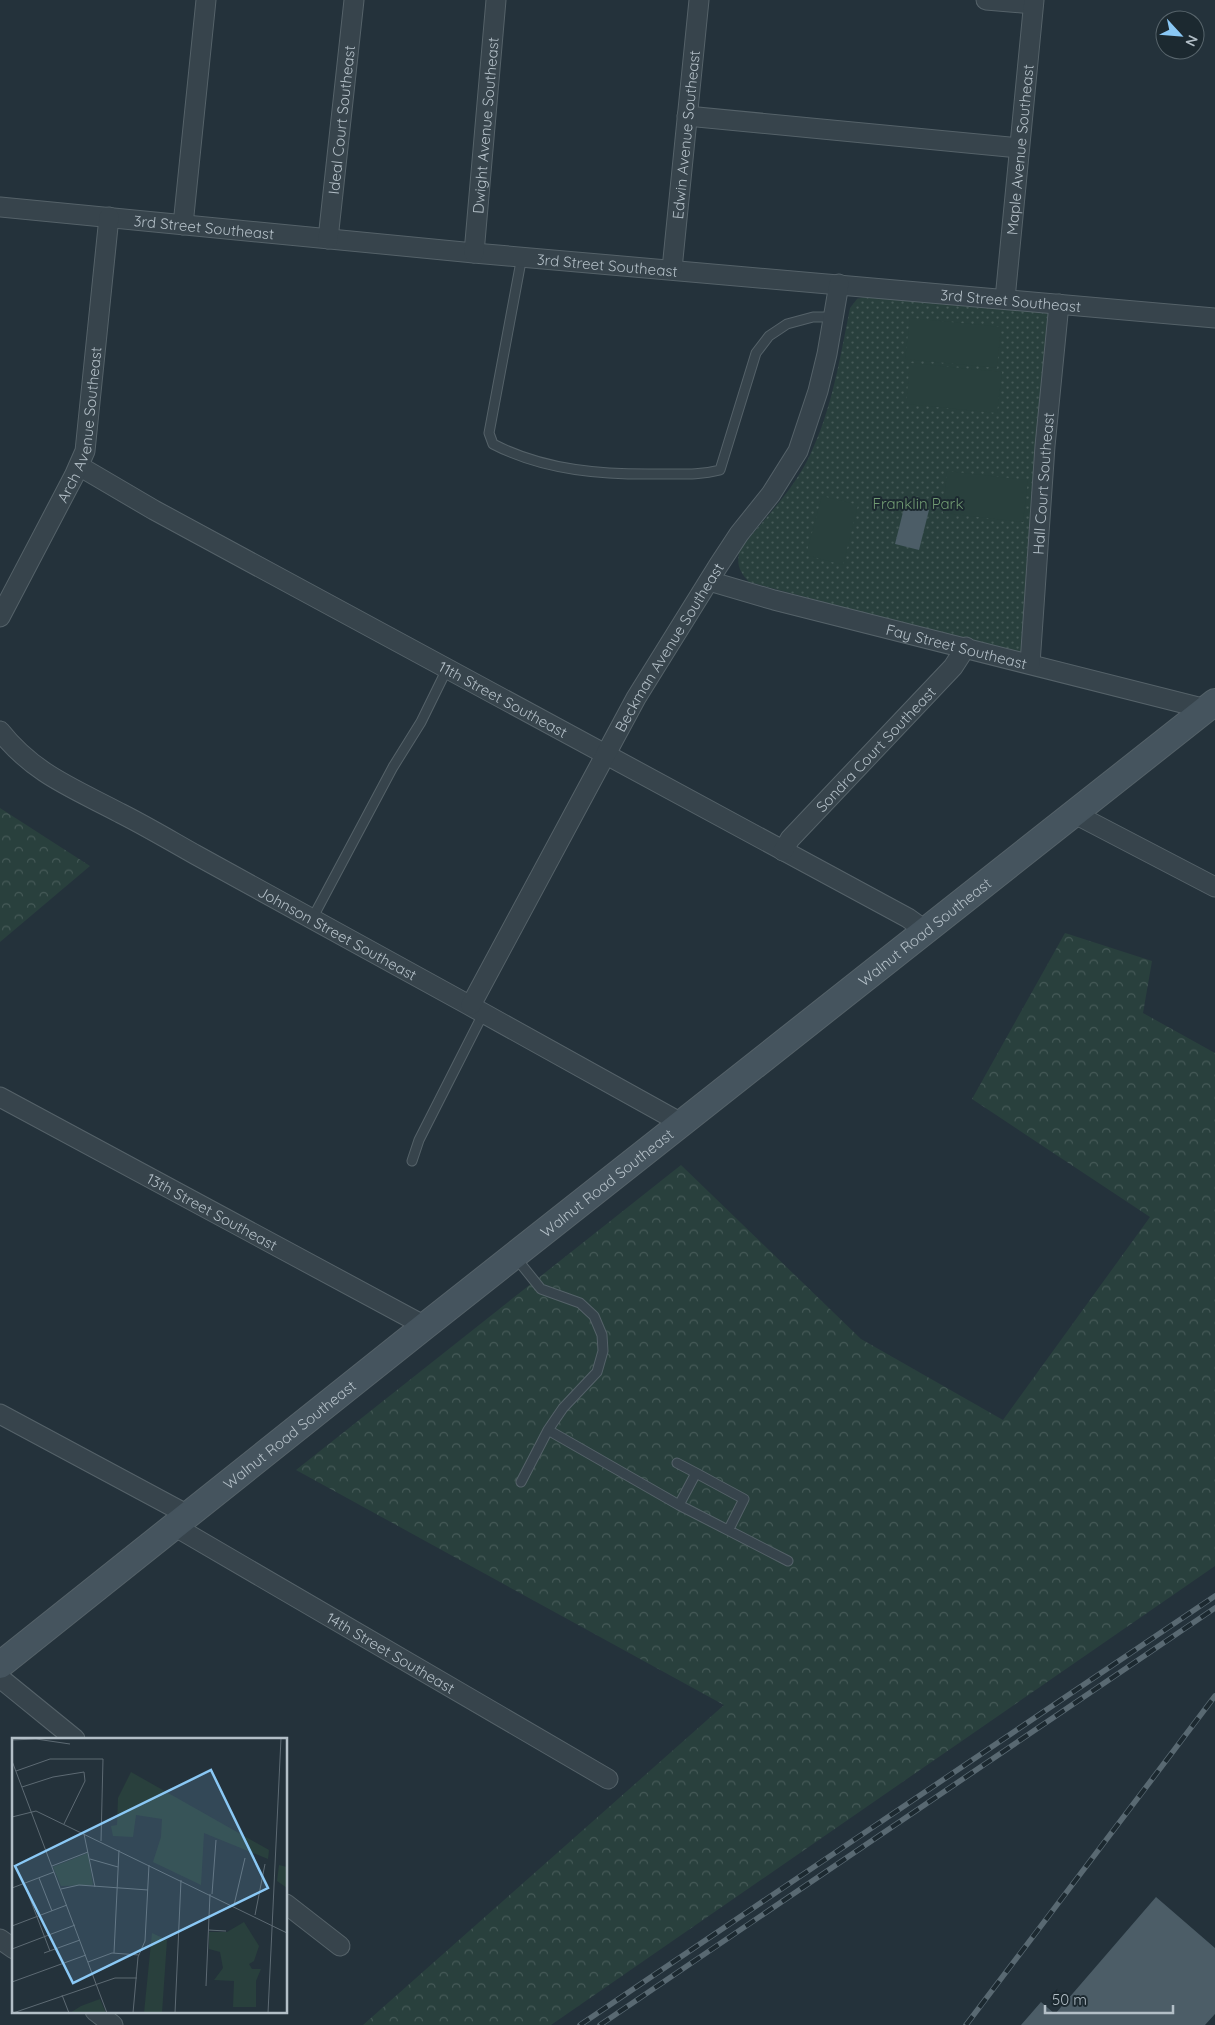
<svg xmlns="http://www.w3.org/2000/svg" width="1215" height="2025" font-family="Quicksand,sans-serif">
	<defs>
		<pattern id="forest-crowns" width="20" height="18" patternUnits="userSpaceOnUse" patternTransform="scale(1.25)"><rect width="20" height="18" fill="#29403d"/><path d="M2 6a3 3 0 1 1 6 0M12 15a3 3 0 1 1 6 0" fill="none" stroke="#465a58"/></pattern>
		<pattern id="park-dots" width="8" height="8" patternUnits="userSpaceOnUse" patternTransform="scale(1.25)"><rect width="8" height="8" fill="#29403d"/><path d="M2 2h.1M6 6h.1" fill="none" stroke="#465a58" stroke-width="1.8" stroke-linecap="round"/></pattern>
	</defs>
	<rect width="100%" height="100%" fill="#24323b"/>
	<path fill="url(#forest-crowns)" d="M0,808L90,866L0,942Z
		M1065,933L1152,961L1143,1013L1215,1053V1566L551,2025H363L724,1705L296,1470L681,1165L861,1339L1003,1420L1150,1217L972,1099Z"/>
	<path fill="url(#park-dots)" d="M864,297L1051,313L1025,656L749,582C739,571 736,565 740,549C764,519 793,491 810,455C832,409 840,358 850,308L857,299Z"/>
	<path fill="#29403d" d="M910,318L1001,327L997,368L905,359Z
		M910,363L1002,372L997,413L906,404Z
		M947,471L1028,480L1023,522L943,513Z
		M822,496L858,505L843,565L806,555Z"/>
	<path fill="#4c5d67" d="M905,504L929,510L919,550L895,544Z
		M1156,1897L1215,1948V2014L1205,2025H1021L1041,2002L1055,2014Z"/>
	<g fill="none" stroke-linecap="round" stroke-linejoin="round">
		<defs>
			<path id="service" d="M522,256L489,433L493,444C545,471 604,475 662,474C682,474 701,475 720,470L756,353L769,336L787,324L813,317H833
				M312,919L393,767L421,722L447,669
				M412,1161L419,1140L484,1012
				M516,1258L541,1289L580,1303L594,1316L602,1335L603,1351L597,1372L563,1408L548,1430L521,1482
				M548,1430L679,1505L788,1561
				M677,1463L696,1473
				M679,1505L696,1473L744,1499L729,1529"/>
			<g id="minor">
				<path d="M986,0L1033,4"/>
				<path d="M687,116L1019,148"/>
				<path id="s1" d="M0,207L474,253L1215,318"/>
				<path d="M183,225L206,0"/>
				<path id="s2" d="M328,239L354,0"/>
				<path id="s3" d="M474,253L496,0"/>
				<path id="s4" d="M672,269L699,0"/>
				<path id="s5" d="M1005,299L1034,0"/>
				<path id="s6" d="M79,466L154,510L908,918L926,931"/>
				<path id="s7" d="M709,581L774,600L1206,709"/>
				<path id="s8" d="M0,617L74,476L85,451L109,217"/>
				<path id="s9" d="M1030,664L1045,446L1059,304"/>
				<path id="s10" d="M0,731C34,774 73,788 120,813C146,826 171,841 196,855C359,945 521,1033 683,1124"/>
				<path d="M1075,814L1215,887"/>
				<path id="s11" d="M783,851L790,839L953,667L966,647"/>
				<path id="s12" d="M471,1005L636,698L718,566L739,534L771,494L798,451L818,391L827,354L839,284"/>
				<path id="s13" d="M0,1097L425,1326"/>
				<path d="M0,1414L188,1515"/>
				<path id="s14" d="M174,1526L608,1779"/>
				<path d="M0,1678L75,1739"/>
				<path d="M286,1904L340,1946"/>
				<path d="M0,1939L14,1949"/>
				<path d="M95,2011L113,2025"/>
			</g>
			<g id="secondary">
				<path id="s15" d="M0,1665L425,1326L1215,702"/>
			</g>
		</defs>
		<use href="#service" stroke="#556269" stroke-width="11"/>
		<use href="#minor" stroke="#556269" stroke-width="21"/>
		<use href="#secondary" stroke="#556269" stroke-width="28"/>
		<use href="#service" stroke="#37444c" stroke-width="9"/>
		<use href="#minor" stroke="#37444c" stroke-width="19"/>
		<use href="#secondary" stroke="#45545e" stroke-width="26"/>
		<defs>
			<path id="rail" d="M580,2025L1215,1596
				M600,2025L1215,1608
				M966,2025L1215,1696"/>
		</defs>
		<use href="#rail" stroke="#596972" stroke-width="5.5"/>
		<use href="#rail" stroke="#1c2930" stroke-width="4" stroke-dasharray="11" stroke-linecap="butt"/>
	</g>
	<g text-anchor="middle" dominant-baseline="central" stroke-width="4" stroke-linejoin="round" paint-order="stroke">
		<g font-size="15" fill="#b3bfc7" stroke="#1c2930">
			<text stroke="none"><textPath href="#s2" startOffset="120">Ideal Court Southeast</textPath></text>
			<text stroke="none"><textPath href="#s3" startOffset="128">Dwight Avenue Southeast</textPath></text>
			<text stroke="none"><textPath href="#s4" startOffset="135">Edwin Avenue Southeast</textPath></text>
			<text stroke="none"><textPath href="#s5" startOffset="150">Maple Avenue Southeast</textPath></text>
			<text stroke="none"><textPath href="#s1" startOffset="205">3rd Street Southeast</textPath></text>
			<text stroke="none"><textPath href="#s1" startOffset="610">3rd Street Southeast</textPath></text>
			<text stroke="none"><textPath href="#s1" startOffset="1015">3rd Street Southeast</textPath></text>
			<text stroke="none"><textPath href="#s8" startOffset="211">Arch Avenue Southeast</textPath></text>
			<text stroke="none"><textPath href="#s9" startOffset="181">Hall Court Southeast</textPath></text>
			<text stroke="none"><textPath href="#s7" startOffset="256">Fay Street Southeast</textPath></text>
			<text stroke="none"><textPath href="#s12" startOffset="409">Beckman Avenue Southeast</textPath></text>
			<text stroke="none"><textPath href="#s6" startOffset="484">11th Street Southeast</textPath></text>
			<text stroke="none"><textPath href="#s11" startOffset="138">Sondra Court Southeast</textPath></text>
			<text stroke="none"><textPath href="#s10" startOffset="395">Johnson Street Southeast</textPath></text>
			<text stroke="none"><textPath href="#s15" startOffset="1180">Walnut Road Southeast</textPath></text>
			<text stroke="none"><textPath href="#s15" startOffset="775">Walnut Road Southeast</textPath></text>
			<text stroke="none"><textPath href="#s13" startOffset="241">13th Street Southeast</textPath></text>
			<text stroke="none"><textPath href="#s15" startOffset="370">Walnut Road Southeast</textPath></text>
			<text stroke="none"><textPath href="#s14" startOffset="251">14th Street Southeast</textPath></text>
		</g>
		<g font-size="15" fill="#729c73" stroke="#1c2930">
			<text x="918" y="503">Franklin Park</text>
		</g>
	</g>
	<g transform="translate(12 1738)">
		<rect width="275" height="275" fill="#24323b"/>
		<path d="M119,34L257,112L256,121L192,95L189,147L141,124L149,99L150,81L124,77L121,99L101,98L99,88L105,87L106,60ZM267,127L275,129V150L265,143ZM232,184L247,208L242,223L237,226L240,231H249L244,243V269H221L222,243L202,242L211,230L208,214L197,211V194H215ZM140,195L155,202L150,275H132Z" fill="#29403d"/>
		<path d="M76,115L81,147L49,148L41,129ZM88,261L94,275H58L69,268Z" fill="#29403d"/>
		<path fill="none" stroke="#5d6a73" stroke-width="1" d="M0,2L24,1L58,6M0,23L95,275M4,33L38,21H91L89,103M10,49L41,39L72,34L73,43L52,86M0,79L24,73L275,195M72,96L83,149M78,121L106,129M40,128L76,114M27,140L40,173M12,145L38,213M0,150L42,134M49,151L67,147L136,152M200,156L204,102M222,167L233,120M243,177L253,126M0,188L55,167M196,192L214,193M0,211L63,187M32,215L68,202M102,215L107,112M76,224L100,215L127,217M0,244L74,217M194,248L198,156M50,257L57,275M1,275L103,240H125M121,275L126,219L133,203L137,127M163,275L169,142M256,275L269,0"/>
		<path fill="#8ac8f5" fill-opacity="0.15" stroke="#8ac8f5" stroke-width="2.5" d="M199,32L256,150L61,245L3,128Z"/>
		<rect width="275" height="275" fill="none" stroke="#b3bfc7" stroke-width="2.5"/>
	</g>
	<g transform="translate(1180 35) rotate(116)"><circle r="24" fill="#1c2930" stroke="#58656c"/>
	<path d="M0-4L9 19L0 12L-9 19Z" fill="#8ac8f5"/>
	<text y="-8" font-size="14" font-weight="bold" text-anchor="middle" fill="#b3bfc7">N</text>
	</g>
	<path d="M1045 2005v8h128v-8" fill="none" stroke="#b3bfc7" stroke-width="2.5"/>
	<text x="1052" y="2005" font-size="15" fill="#b3bfc7" stroke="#1c2930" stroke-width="4" paint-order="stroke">50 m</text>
</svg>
